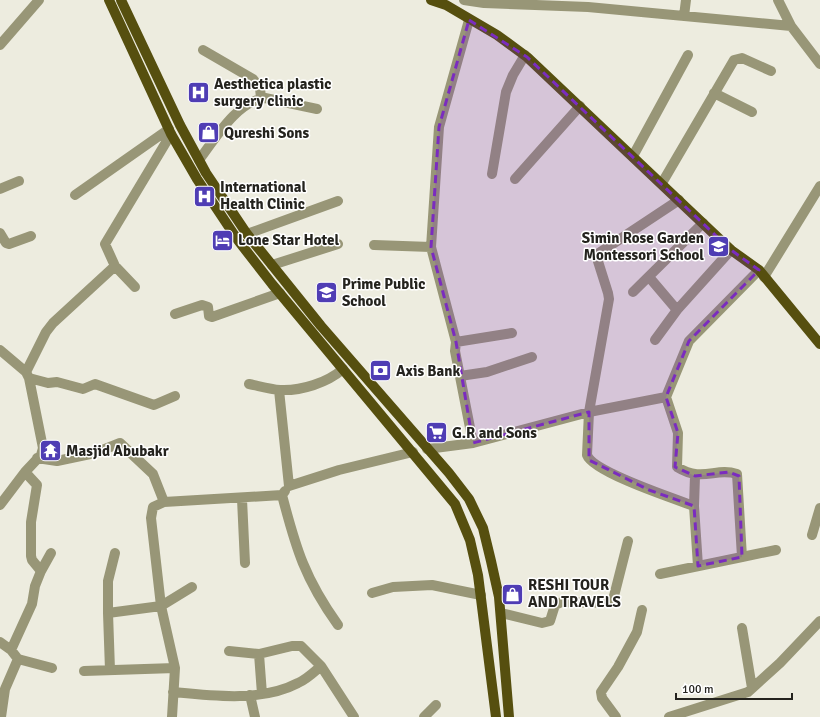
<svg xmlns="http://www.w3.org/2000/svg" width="820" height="717" font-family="Signika,sans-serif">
	<rect width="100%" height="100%" fill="#edecdf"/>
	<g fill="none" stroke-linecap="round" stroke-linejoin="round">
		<path stroke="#989677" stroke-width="10" d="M464,0L484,3L588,7L791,26L820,64
			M778,0L791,26
			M684,16L686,0
			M469,20L439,127L431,247L456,342L455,351L473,443
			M0,45L39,0
			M203,50L253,79L260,88L261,98
			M714,93L752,112
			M633,156L688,55
			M199,160C215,139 237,101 265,98L317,109
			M492,174L506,92L513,75L525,55
			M515,179L580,106
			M662,183L734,60L742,58L771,71
			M0,189L19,181
			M75,195L169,129
			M679,200L596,255L608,293L609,299L589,412L587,455C593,472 675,499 694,506
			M0,233L6,243L9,244L31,236
			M247,234L338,201
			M374,245L431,247
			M272,265L338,244
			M759,270L689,341L666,397L678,433L677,467C703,483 715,467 737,474L742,557L776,550
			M649,277L677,310
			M764,277L820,186
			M135,287L115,266L105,244L171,134
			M633,292L703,223
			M175,314L202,305L208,307L209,316L212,317L280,293
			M655,340L677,310L731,250
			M456,342L512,333
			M0,350L26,372L29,378L43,448L41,455L25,472L0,505
			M26,372L46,332L53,323L115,266
			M460,376L487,372L532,357
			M29,378L48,383L57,382L83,389L95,384L154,405L175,396
			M249,384C259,386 270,389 280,390C301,391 327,383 343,369
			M279,390L289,486L339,470L413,452
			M427,449L473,443L589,412L666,397
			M37,458L57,461L95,453L120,443L153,474L164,502
			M25,472L37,485L31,522V556L32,560L41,571
			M695,476L694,506L698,566
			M285,491L282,495C296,549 305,579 338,625
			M242,499L245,563
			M812,535L820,508
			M660,574L742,557
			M372,593L393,587L432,585L481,595
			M108,613V581L115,553
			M501,613L542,623L550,621L555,605L562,602L611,603L613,600L628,541
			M742,628L752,688
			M0,642L11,650L18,659L5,689L1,717
			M11,650L32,604L35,586L41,571L51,553
			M229,651L259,654L292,646H301L321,666L354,717
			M259,654L262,694
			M18,659L52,668
			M110,670L108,613L161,606L192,587
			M84,671L175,668
			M173,692C213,696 262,702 298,683C307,679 314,672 321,666
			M250,695L255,717
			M172,717L175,668L161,606L151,518L153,507L164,502L282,495
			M424,717L436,705
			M616,717L602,698L601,692L618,667L637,632L642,610
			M669,717L748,692L780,663L820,621"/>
		<path stroke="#564f0f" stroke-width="10" d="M109,0L171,134L197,179L237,239L272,284L455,504L470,540L478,575L496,717
			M121,0L180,125L206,173L247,234L321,326L449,473L469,499L483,528L491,561L499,597L509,717
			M431,0L446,5L497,35L527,57L731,250L759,270L820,344"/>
	</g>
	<path fill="#7b2cbf" fill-opacity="0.2" stroke="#7b2cbf" stroke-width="3" stroke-dasharray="8 5" stroke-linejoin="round" d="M469,20L527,57L731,250L759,270L689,341L666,397L678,433L675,467L695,476L729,472L739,476L742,557L698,566L694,506L649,490L589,460V412L473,443L456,342L431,247L439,127Z"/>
	<defs>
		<symbol id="hospital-square" viewBox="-11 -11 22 22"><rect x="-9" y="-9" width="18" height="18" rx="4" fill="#4f3db4" stroke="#fff"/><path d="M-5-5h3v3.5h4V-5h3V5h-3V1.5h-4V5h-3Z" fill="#fff"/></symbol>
		<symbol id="shop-square" viewBox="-11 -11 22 22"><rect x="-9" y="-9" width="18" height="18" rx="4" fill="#4f3db4" stroke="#fff"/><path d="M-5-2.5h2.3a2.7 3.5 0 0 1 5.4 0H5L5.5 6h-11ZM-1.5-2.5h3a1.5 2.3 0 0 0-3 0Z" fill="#fff"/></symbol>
		<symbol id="hotel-square" viewBox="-11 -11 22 22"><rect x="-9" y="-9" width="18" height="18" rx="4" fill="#4f3db4" stroke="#fff"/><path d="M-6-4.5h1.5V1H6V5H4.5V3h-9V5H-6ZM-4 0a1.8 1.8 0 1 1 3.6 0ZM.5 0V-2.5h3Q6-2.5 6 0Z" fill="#fff"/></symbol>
		<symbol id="school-square" viewBox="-11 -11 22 22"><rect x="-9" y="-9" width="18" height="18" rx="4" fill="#4f3db4" stroke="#fff"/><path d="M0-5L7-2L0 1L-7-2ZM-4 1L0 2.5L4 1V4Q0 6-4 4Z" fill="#fff"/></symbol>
		<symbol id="bank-square" viewBox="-11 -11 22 22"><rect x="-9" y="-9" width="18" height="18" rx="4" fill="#4f3db4" stroke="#fff"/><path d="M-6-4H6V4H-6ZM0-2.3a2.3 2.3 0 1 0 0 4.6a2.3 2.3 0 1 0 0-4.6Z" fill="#fff"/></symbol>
		<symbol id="supermarket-square" viewBox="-11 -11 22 22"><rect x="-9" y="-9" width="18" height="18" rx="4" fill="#4f3db4" stroke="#fff"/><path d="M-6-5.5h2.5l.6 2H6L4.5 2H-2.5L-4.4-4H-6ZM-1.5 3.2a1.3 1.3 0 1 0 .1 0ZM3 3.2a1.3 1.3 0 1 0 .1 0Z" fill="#fff"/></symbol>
		<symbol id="temple-square" viewBox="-11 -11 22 22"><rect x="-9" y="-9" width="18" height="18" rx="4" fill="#4f3db4" stroke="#fff"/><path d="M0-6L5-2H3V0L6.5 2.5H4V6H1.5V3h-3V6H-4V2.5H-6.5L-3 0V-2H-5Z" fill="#fff"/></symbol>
	</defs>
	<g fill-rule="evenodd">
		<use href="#hospital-square" x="186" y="80" width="25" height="25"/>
		<use href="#shop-square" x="196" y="120" width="25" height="25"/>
		<use href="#hospital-square" x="192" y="184" width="25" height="25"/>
		<use href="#hotel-square" x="210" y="228" width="25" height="25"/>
		<use href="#school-square" x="706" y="234" width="25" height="25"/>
		<use href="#school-square" x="314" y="280" width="25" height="25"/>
		<use href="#bank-square" x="368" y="358" width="25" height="25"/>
		<use href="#supermarket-square" x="424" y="420" width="25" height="25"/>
		<use href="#temple-square" x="38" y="438" width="25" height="25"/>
		<use href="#shop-square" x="500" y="582" width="25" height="25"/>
	</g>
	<g text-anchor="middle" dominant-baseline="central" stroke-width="3" stroke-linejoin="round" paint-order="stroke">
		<g font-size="15" font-weight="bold" fill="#24231e" stroke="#fff" text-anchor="start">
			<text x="214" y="84">Aesthetica plastic<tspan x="214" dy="17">surgery clinic</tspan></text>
			<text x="224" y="133">Qureshi Sons</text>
			<text x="220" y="187">International<tspan x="220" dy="17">Health Clinic</tspan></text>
			<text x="704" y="238" text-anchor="end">Simin Rose Garden<tspan x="704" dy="17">Montessori School</tspan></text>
			<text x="238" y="240">Lone Star Hotel</text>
			<text x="342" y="284">Prime Public<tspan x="342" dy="17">School</tspan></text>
			<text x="396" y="371">Axis Bank</text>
			<text x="452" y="433">G.R and Sons</text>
			<text x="66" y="451">Masjid Abubakr</text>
			<text x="528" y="585">RESHI TOUR<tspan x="528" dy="17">AND TRAVELS</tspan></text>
		</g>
	</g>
	<path d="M676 693v6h116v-6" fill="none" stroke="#24231e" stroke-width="2"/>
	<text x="682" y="693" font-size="12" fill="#24231e" stroke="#ffffff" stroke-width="3" paint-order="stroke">100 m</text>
</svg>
